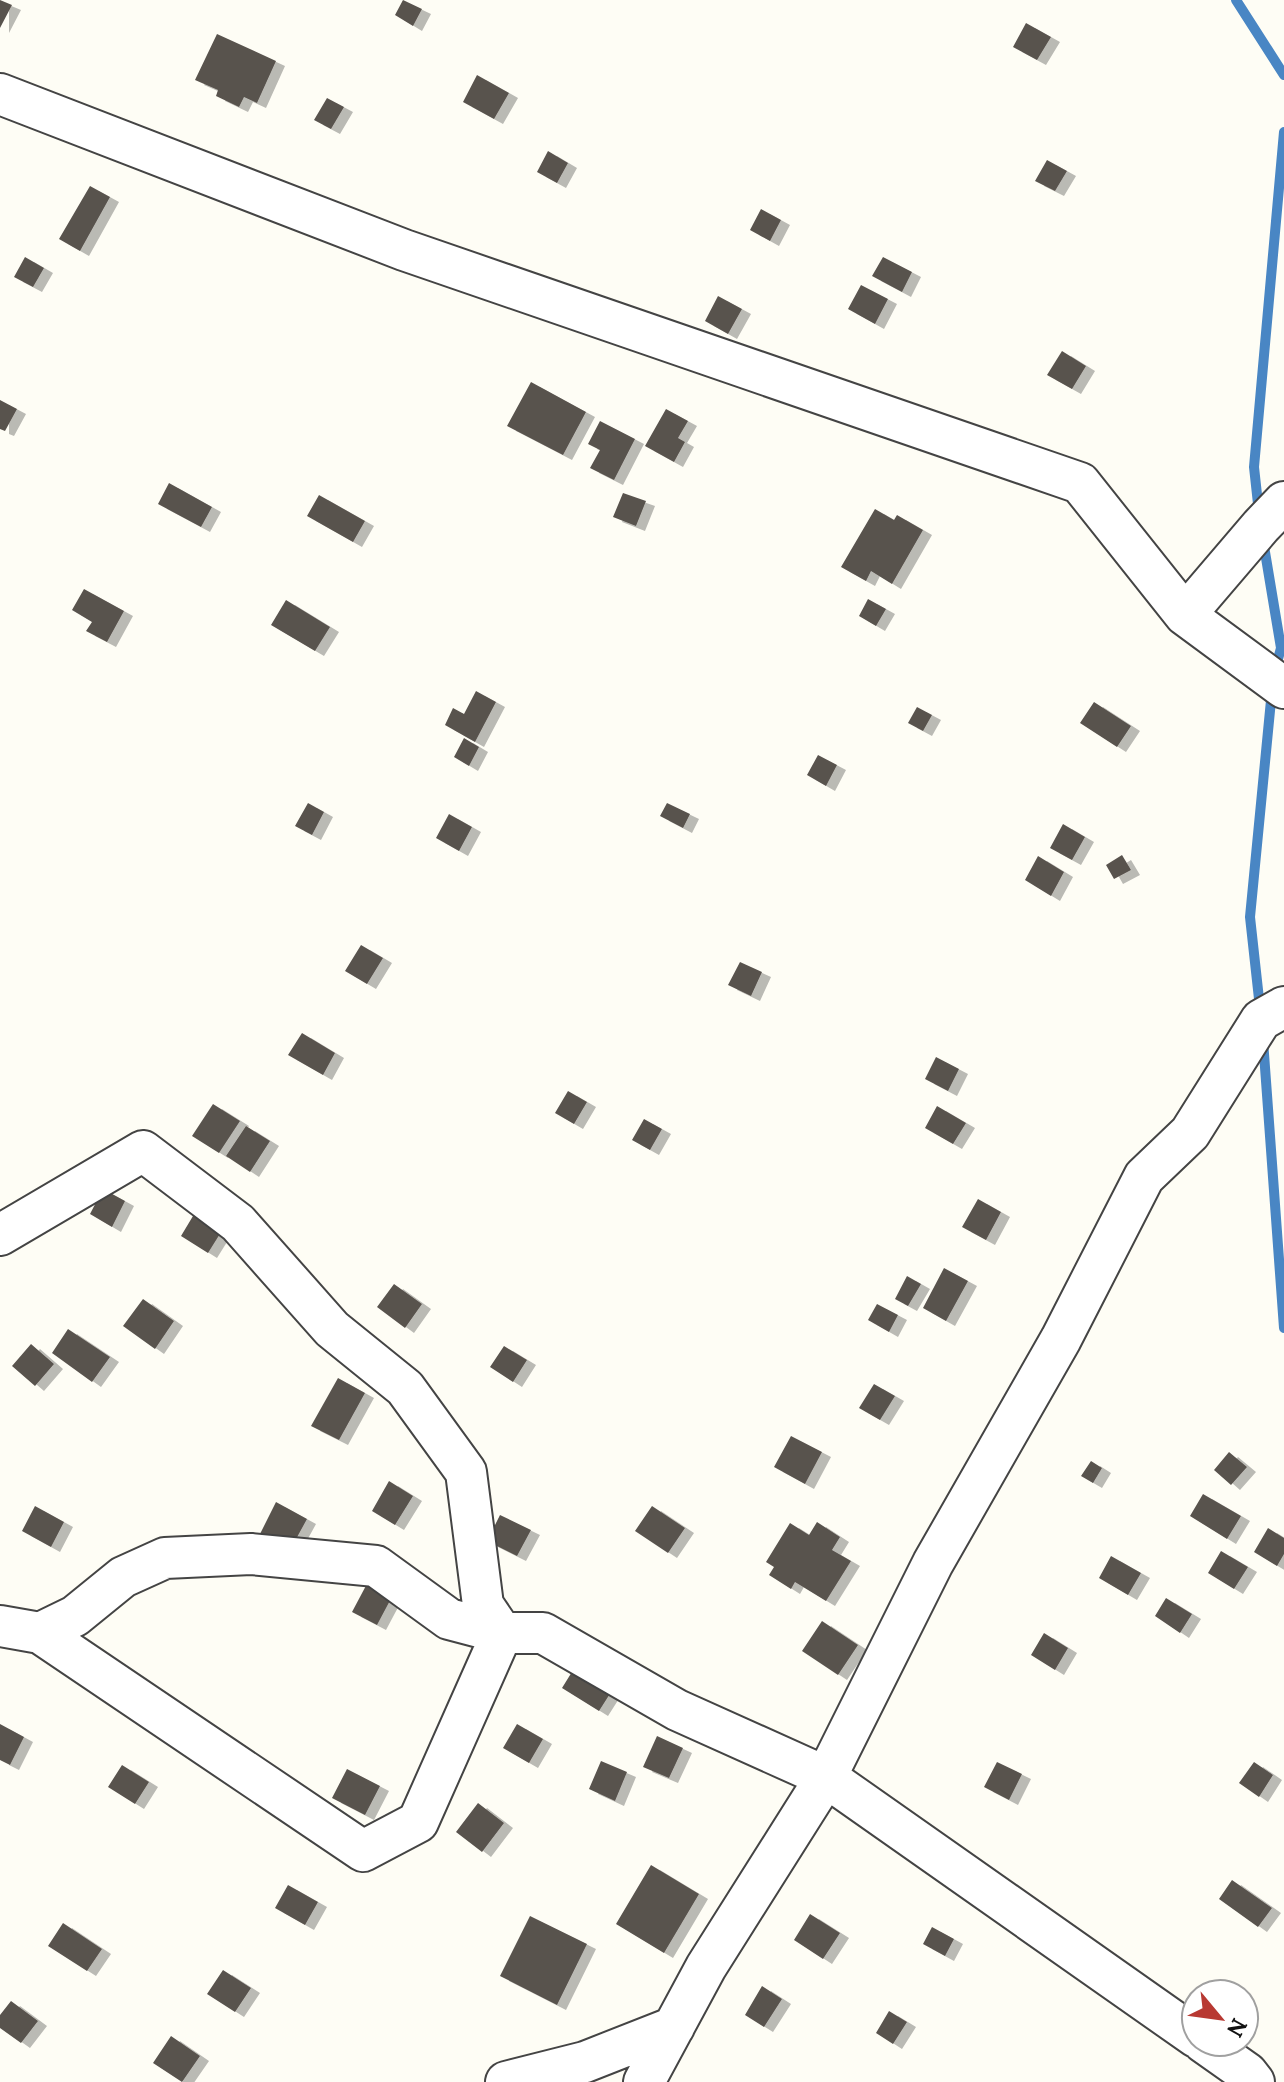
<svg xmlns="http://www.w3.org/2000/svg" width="1284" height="2082" font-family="Lora,serif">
	<defs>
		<filter id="shadow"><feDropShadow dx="9" dy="5" stdDeviation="0" flood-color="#0004"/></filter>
	</defs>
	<rect width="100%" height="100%" fill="#fefdf5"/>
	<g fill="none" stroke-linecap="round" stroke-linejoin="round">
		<path stroke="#4986c4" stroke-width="10" d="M1236,0L1284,75
			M1259,513L1254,467L1284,132
			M1263,540L1281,648L1275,670
			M1260,1008L1250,917L1272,690
			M1263,1040L1284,1328"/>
	</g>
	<path fill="#59534e" filter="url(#shadow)" d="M0,0L12,5L0,28Z
		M403,0L422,9L413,26L395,15Z
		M1026,23L1051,37L1037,60L1013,47Z
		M217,34L276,61L257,103L244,97L239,107L216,96L218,90L195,80Z
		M477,75L509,93L494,119L463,102Z
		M327,98L344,107L331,129L314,120Z
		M548,151L568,163L557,183L537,172Z
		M1047,160L1067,171L1055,191L1035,181Z
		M90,186L110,197L80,251L59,239Z
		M761,209L781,220L770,241L750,230Z
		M25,257L44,268L33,287L14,277Z
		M883,257L912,272L902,292L872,276Z
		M861,285L888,299L875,324L848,309Z
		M718,296L742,309L728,334L705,321Z
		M1062,351L1086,366L1072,389L1047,375Z
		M531,382L586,412L563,455L507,426Z
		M0,400L17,409L5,431L0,429Z
		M666,409L688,421L678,438L685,442L674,462L645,446Z
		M600,421L635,439L614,480L590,468L600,450L588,444Z
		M169,483L212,507L201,527L158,504Z
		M623,493L646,501L636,526L613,517Z
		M319,495L365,521L353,542L307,516Z
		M875,509L894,520L897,515L923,530L892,584L871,571L866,581L841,567Z
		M84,589L124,611L107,642L86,631L92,622L72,610Z
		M868,599L886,609L876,626L859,616Z
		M286,600L330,627L315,651L271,625Z
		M476,691L496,702L475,742L445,725L453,708L464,714Z
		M1094,702L1131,726L1117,747L1080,723Z
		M917,707L932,715L923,731L908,723Z
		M464,738L479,747L469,766L454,757Z
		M818,755L837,765L826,786L807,775Z
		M308,803L324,812L312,835L295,826Z
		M667,803L690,814L683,828L660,816Z
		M449,814L472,827L459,851L436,838Z
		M1063,824L1085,837L1072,860L1050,848Z
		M1122,855L1131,870L1114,879L1106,865Z
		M1038,856L1064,872L1051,896L1025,880Z
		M361,945L383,958L367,984L345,971Z
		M740,962L762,972L751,996L728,985Z
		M302,1033L335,1053L323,1075L288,1055Z
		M936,1057L959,1069L948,1091L925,1079Z
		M568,1091L587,1102L574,1124L555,1113Z
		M213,1104L240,1121L219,1153L192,1136Z
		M937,1106L966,1123L953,1144L925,1128Z
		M644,1119L662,1129L650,1150L632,1140Z
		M246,1126L270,1141L250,1172L226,1156Z
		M103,1189L125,1201L112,1227L90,1214Z
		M978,1199L1001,1212L986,1240L962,1227Z
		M196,1211L223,1229L208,1253L181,1236Z
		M944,1268L968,1281L946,1321L923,1308Z
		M907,1276L921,1284L908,1306L895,1299Z
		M394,1284L422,1304L405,1328L377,1307Z
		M143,1299L174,1321L155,1349L123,1326Z
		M877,1304L898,1315L889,1332L868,1320Z
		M68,1329L110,1357L92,1382L52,1353Z
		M31,1344L54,1364L35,1386L12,1366Z
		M504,1346L527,1360L513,1382L490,1367Z
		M338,1378L365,1393L339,1440L311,1426Z
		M874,1384L895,1396L880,1420L859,1408Z
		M791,1436L822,1452L805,1484L774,1467Z
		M1229,1452L1247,1467L1231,1485L1214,1470Z
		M1091,1461L1102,1468L1093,1483L1081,1476Z
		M389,1481L413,1496L395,1525L372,1511Z
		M1203,1494L1241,1516L1227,1539L1190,1516Z
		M276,1502L307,1519L290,1550L260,1534Z
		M35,1506L64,1522L51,1547L22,1531Z
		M652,1506L685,1528L668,1553L635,1531Z
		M500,1515L531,1530L517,1556L487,1541Z
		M817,1522L840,1537L832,1550L851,1561L826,1601L795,1582L791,1589L769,1575L774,1567L766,1562L790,1523L809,1535Z
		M1268,1528L1284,1538V1554L1277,1566L1254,1552Z
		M1221,1551L1248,1567L1234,1589L1208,1573Z
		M1111,1556L1141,1573L1128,1595L1099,1578Z
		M369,1580L394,1593L377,1625L352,1612Z
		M1166,1598L1192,1614L1180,1633L1155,1616Z
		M822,1621L858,1645L838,1675L802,1651Z
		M1044,1633L1068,1648L1055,1670L1031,1655Z
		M575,1667L613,1689L599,1711L562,1688Z
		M0,1724L24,1737L10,1765L0,1760Z
		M517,1724L543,1739L529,1763L503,1748Z
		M657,1736L683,1748L669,1778L643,1767Z
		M601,1761L627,1772L615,1801L589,1789Z
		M997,1762L1022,1774L1009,1800L984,1787Z
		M1254,1762L1273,1775L1259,1797L1239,1783Z
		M122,1765L149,1782L135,1804L108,1787Z
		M347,1769L380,1786L365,1815L332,1798Z
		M478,1803L504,1823L482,1852L456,1832Z
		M651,1865L699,1894L664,1953L616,1924Z
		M1232,1880L1272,1908L1258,1927L1219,1899Z
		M288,1885L318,1902L305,1925L275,1908Z
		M810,1914L840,1933L823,1959L794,1940Z
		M530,1916L587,1944L557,2005L500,1976Z
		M63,1923L102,1949L87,1971L48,1946Z
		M932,1927L954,1939L945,1956L923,1944Z
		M223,1970L251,1988L235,2012L207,1994Z
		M1221,1980L1243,1994H1212Z
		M762,1986L782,1999L764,2027L745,2015Z
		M11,2001L38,2021L21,2043L0,2028V2015Z
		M889,2011L907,2022L893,2044L876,2033Z
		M171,2036L200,2056L182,2082L153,2063Z"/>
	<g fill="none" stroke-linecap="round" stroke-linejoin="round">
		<defs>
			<path id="minor" d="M0,94L404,250L1080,483L1185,615L1284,688
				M1185,615L1261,526L1284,502
				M0,1235L143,1151L238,1223L332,1329L405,1388L466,1472L483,1605L502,1633L418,1822L363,1851L40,1633
				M0,1626L40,1633L75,1616L123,1577L165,1558L251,1554L376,1566L449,1619L502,1633H543L677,1710L826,1777L1196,2037
				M1203,2042L1247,2073L1254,2082
				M506,2082L585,2062L674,2027
				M644,2082L706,1967L826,1777L933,1563L1061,1339L1144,1177L1190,1133L1261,1020L1284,1007"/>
		</defs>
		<use href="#minor" stroke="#444" stroke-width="44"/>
		<use href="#minor" stroke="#fff" stroke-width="40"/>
	</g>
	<g transform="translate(1220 2018) rotate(119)"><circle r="38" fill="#ffffff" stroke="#a0a0a0" stroke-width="2"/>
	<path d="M0-6L14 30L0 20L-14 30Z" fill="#b83932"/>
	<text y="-12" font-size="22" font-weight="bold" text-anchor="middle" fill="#111111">N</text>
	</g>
</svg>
